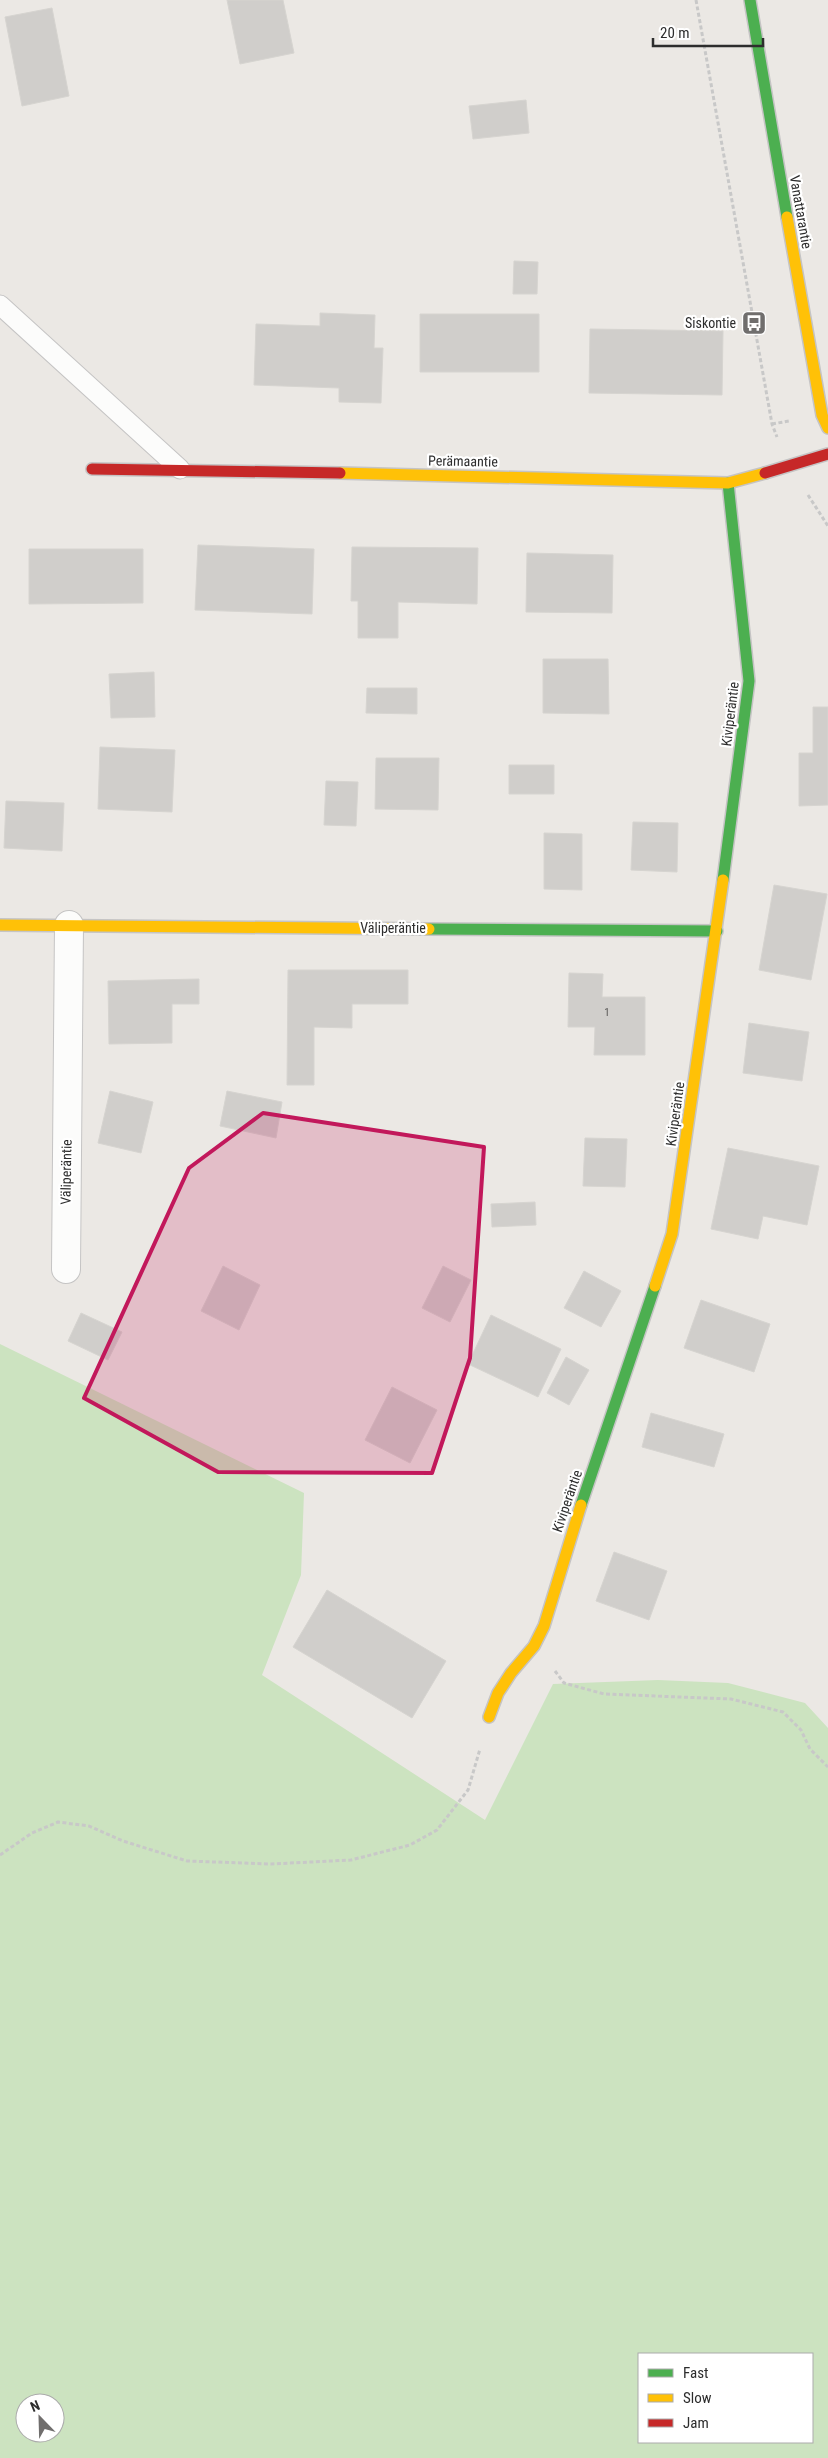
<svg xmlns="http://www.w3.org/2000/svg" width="828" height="2458" font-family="'Roboto Condensed',sans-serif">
	<rect width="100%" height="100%" fill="#ebe8e4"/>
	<path fill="#cce3c0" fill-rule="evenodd" d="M0,1344L304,1493L301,1575L262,1675L485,1820L553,1684L658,1680L728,1683L805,1703L828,1728V2458H0ZM812,2354V2442H639V2354ZM25,2403H55V2433H25Z"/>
	<path fill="#d0cecb" stroke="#d6d4d0" d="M227,0H283L294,53L240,64Z
		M52,8L69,96L22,106L5,17Z
		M526,100L529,133L473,139L469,106Z
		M514,261L538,262L537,294H513Z
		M320,313L375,315L374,348H383L381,403L339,402V388L254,385L256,324L320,326Z
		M420,314H539V372H420Z
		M590,329L723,331L722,395L589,393Z
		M198,545L314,549L312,614L195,610Z
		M352,547L478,548L477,604L398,602V638H358V601H351Z
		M29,549H143V603L29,604Z
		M527,553L613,555L612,613L526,612Z
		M543,659H608L609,714L543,713Z
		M154,672L155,717L111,718L109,674Z
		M367,688H417V714L366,713Z
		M813,707H828V805L799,806V753H813Z
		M100,747L175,750L172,812L98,809Z
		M376,758H439L438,810L375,809Z
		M509,765H554V794H509Z
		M326,781L358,782L356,826L324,825Z
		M6,801L64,803L62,851L4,848Z
		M633,822L678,823L677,872L631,870Z
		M544,833L582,834V890L544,889Z
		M774,885L827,894L811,980L759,970Z
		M288,970H408V1004H352V1028L314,1027V1085H287Z
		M569,973L603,974L602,997H645V1055H594L595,1027H568Z
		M199,979V1004H172V1043L109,1044L108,981Z
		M749,1023L809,1032L802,1081L743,1073Z
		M110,1091L153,1102L141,1153L98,1143Z
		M227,1091L282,1102L276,1138L220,1126Z
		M585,1138L627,1139L625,1187L583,1186Z
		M728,1148L819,1166L807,1225L763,1216L758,1239L711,1229Z
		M535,1202L536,1225L492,1227L491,1204Z
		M223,1266L260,1285L239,1330L201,1311Z
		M443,1266L471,1280L450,1322L422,1308Z
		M584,1271L621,1291L601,1327L564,1308Z
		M701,1300L770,1324L754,1372L684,1348Z
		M81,1313L122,1332L108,1360L68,1341Z
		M491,1315L561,1349L538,1397L468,1364Z
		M566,1357L589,1370L569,1405L547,1393Z
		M392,1387L437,1410L410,1463L365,1440Z
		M651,1413L724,1434L714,1467L642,1447Z
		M614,1552L667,1571L649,1620L596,1601Z
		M327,1590L446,1661L412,1718L293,1647Z"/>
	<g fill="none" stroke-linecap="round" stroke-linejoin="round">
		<defs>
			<path id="lane" d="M0,305L180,469"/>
			<path id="street" d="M66,1269L69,925"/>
			<path id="fast" d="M750,0L787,217
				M723,880L749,681L728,483
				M429,929L717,931
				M581,1505L655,1286"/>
			<path id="slow" d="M787,217L822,415L828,428
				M340,473L728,483L765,473
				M0,925L429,929
				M655,1286L672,1234L723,880
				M489,1717L498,1693L511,1673L534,1646L544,1626L581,1505"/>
			<path id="jam" d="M92,469L340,473
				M765,473L828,454"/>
		</defs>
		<use href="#lane" stroke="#c5c4c4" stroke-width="21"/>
		<use href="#street" stroke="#c5c4c4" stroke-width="30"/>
		<use href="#fast" stroke="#c5c4c4" stroke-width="14"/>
		<use href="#slow" stroke="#c5c4c4" stroke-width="14"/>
		<use href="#jam" stroke="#c5c4c4" stroke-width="14"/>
		<path stroke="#c8c8c8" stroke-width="3" stroke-dasharray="4 2.5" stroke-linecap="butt" d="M696,0L772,424L777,437
			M772,424L789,421
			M808,495L828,526
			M555,1671L564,1683L604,1694L731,1699L783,1712L801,1730L810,1749L828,1767
			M0,1855L32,1833L58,1822L89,1826L123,1841L187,1861L271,1864L351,1860L410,1845L437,1830L468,1790L480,1749"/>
		<use href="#lane" stroke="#fcfcfb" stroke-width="19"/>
		<use href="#street" stroke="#fcfcfb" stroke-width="28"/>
		<use href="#fast" stroke="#4caf50" stroke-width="11"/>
		<use href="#slow" stroke="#ffc107" stroke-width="11"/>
		<use href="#jam" stroke="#c62828" stroke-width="11"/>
	</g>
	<path fill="#c2185b" fill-opacity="0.2" stroke="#c2185b" stroke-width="4" stroke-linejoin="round" d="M263,1113L484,1147L470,1358L432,1473L218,1472L84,1398L189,1168Z"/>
	<defs>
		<symbol id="bus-square" viewBox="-11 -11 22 22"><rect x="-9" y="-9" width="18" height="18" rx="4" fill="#706e6d" stroke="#fff"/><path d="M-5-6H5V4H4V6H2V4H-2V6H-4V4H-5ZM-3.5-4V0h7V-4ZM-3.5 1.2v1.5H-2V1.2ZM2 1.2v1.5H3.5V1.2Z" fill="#fff"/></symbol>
	</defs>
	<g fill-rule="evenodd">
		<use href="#bus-square" x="740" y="309" width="28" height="28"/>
	</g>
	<g text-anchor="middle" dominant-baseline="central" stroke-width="4.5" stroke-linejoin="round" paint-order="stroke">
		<g font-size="11" fill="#585756">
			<text x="607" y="1012">1</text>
		</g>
		<g font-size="14" fill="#2d2d2d" stroke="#fff">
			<text transform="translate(801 212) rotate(80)">Vanattarantie</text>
			<text transform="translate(463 461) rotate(1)">Perämaantie</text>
			<text transform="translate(730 714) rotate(-83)">Kiviperäntie</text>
			<text x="393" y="928">Väliperäntie</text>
			<text transform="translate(675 1114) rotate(-82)">Kiviperäntie</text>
			<text transform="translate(66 1172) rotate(-89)">Väliperäntie</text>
			<text transform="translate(567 1501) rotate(-71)">Kiviperäntie</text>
		</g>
		<g font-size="14" fill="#2d2d2d" stroke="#fff" text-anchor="end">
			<text x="736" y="323">Siskontie</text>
		</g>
	</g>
	<rect x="638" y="2353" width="175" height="90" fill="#ffffff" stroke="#ababab"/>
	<rect x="648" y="2369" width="25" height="8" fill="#4caf50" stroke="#ababab"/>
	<text x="683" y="2378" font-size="15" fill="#2d2d2d">Fast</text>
	<rect x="648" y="2394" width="25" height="8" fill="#ffc107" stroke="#ababab"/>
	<text x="683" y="2403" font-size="15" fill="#2d2d2d">Slow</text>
	<rect x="648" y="2419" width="25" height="8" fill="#c62828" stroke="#ababab"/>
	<text x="683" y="2428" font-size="15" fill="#2d2d2d">Jam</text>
	<g transform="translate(40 2418) rotate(337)"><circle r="24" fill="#ffffff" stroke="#ababab"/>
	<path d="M0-4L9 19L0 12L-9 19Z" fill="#706e6d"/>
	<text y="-8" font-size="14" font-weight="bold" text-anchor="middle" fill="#2d2d2d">N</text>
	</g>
	<path d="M653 38v8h110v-8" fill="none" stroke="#2d2d2d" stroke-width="2.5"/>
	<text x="660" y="38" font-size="15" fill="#2d2d2d" stroke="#ffffff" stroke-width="4" paint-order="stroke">20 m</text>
</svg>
